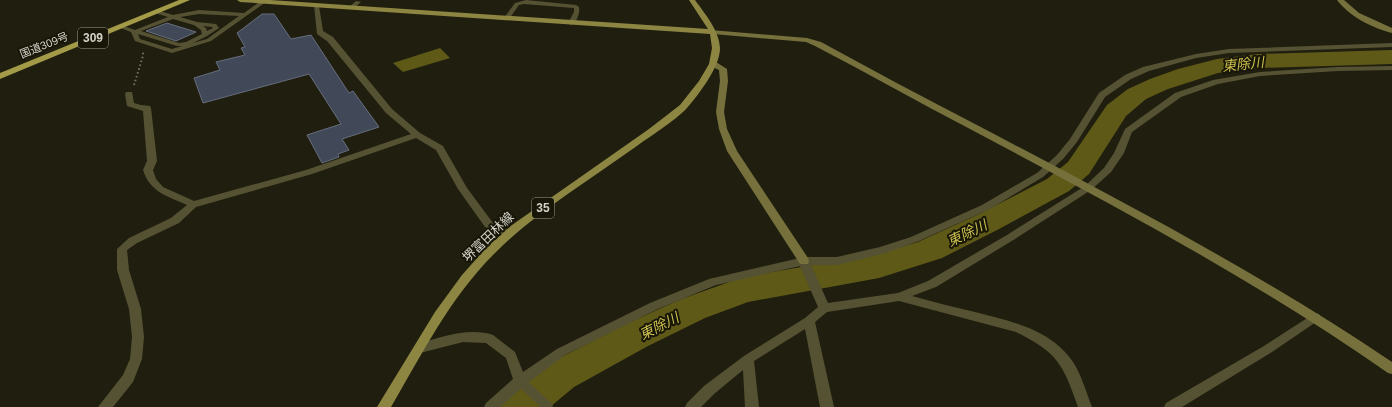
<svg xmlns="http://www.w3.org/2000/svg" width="1392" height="407" font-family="Arial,'Noto Sans JP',sans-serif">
	<rect width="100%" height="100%" fill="#201f0f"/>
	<path fill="#5f5917" d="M440,48L450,58L403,72L393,63Z"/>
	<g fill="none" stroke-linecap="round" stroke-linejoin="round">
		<path fill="#5f5917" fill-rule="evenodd" d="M1392,50V64L1258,68L1218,73L1168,89L1146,99L1126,116L1089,174L1069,191L999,229L942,258L879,278L748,302L705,318L648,346L574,387L550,407H499L505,395L546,365L622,326L679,300L743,277L877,254L918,242L977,215L1047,179L1068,162L1107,105L1128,89L1150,79L1178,69L1217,59L1258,54Z"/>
	</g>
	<path fill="#414857" stroke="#666d7e" d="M262,14H274L291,39L311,35L349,93L353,91L379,127L342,139L349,150L338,154L339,157L322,163L307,135L341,124L309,74L203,103L194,78L220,70L216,62L245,55L241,48L245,47L237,33Z
		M167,23L170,24L196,32L176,41L146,31Z"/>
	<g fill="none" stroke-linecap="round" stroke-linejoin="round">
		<path stroke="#737265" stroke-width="2" stroke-dasharray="1.5 2.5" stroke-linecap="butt" d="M134,85L143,56V51"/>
		<path fill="#555233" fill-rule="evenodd" d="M526,0L576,5L579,7C580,13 577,22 571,25L568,23L574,12V8L524,4L519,5L509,19H505L504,18L515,3Z
			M261,1L266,2L211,41L172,53L135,41L131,32L118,27L121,25L135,30L168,17L155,13V11L157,10L173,15L199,10L244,13ZM199,14L239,16L207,39L193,43L207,36L219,28L216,24L197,22L180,17ZM173,19L194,25L201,30L202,34L186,42L179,43L141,31ZM203,26L212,27L213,28L207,31L206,28ZM138,34L177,46H182L172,49L140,39Z
			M356,1L361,2L353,9H349V7Z
			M520,377L524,378L552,404L553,407H541L516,384L515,381L516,378Z"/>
		<path fill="#555233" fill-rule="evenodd" d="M314,5L319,6L323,31L333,37L392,109L420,133L443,146L467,188L493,223L512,232L513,234L508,237L485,227L458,189L436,150L416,138L312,174L196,207L179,223L137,243L127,250L129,270L141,309L144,337L142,359L133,382L113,407H98L123,375L130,359L132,337L129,309L117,270V249L129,238L171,218L187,205C167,196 150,192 143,170L147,161L143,111L127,106L125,94L126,92H132L134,103L141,105L150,106L151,108L157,161L153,170L156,179L163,187L194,201L306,170L411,134L386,113L327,41L317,34Z
			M1392,43V47L1229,53L1196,58L1149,71L1131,79L1105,97L1077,142L1063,159L1043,177L990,209L919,241L886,253L837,265H811L828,303L898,293L928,281L1007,235L1085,186L1104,168L1114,153L1125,129L1175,93L1213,80L1260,72L1338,67L1392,66V70L1338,71L1260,76L1218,84L1181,97L1132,132L1124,153L1111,172L1091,190L1015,239L936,287L912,296C933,302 954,307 975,312C1010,321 1051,329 1073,362C1082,376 1086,392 1092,407H1078C1063,364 1058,353 1016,332L899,301L827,312L815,322L834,407H820L805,329L754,361L759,407H745L743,370L714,394L701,407H685L687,403L704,386L744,356L805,318L818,307L800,266L716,285L658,309L565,355L525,385L500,407H484L486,403L513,379L506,358L486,343L463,342L420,353L416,351L414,348L416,345L420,343C443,337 469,327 493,335L515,352L523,372L557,349L650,303L709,279L804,257H837L880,247L911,237L982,205L1037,173L1057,155L1070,139L1099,93L1125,75L1143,67L1196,54L1229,49Z
			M1315,313L1319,314L1321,317L1319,320L1272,352L1182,407H1164L1166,403L1264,346Z"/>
		<path fill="#75703c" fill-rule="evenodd" d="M1337,0H1344L1359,13L1392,28V33C1372,28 1349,16 1337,0Z
			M710,30L807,38L821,42C872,70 923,97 975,124C1117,199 1259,272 1392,362V374L1388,373C1255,280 1113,205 970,129C918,102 867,73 815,46L806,42L713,34L709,32Z
			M710,62H716L727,69L728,81L724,112L727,129L737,151L808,258L809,261L808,264H800L727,151L719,129L716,112L720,81L719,70L710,66Z"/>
		<path fill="#8d8642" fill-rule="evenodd" d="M237,0H270L708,29L689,0H695C705,14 719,30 720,48C720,67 699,94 687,108C675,121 649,137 634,148C588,181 535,213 496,252C451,296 422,354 391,407H377L435,312L462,275L487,247L512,225L649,129L680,105L699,81L709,64L712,48L710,34L240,2Z"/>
		<path fill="#a39b47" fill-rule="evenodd" d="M179,0H190L0,79V73Z"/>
	</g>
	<g text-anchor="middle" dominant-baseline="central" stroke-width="4" stroke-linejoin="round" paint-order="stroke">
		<g font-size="11" fill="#d3d2c8" stroke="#171607">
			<text transform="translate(44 45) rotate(-22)">国道309号</text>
		</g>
		<g fill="#171607" stroke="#9b9a8e" stroke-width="1">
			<rect x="78" y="28" width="30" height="20" rx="3"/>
			<rect x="532" y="198" width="22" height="20" rx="3"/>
		</g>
		<g font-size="12" font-weight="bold" fill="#d3d2c8">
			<text x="93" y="38">309</text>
			<text x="543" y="208">35</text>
		</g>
		<g font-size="13" fill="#d3d2c8" stroke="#171607">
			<text transform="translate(488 237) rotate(-44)">堺富田林線</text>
		</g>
		<g font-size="14" font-style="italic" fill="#cfc350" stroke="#171607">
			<text transform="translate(1243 64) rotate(-6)">東除川</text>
			<text transform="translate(967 233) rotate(-26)">東除川</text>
			<text transform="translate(659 326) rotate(-27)">東除川</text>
		</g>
	</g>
</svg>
